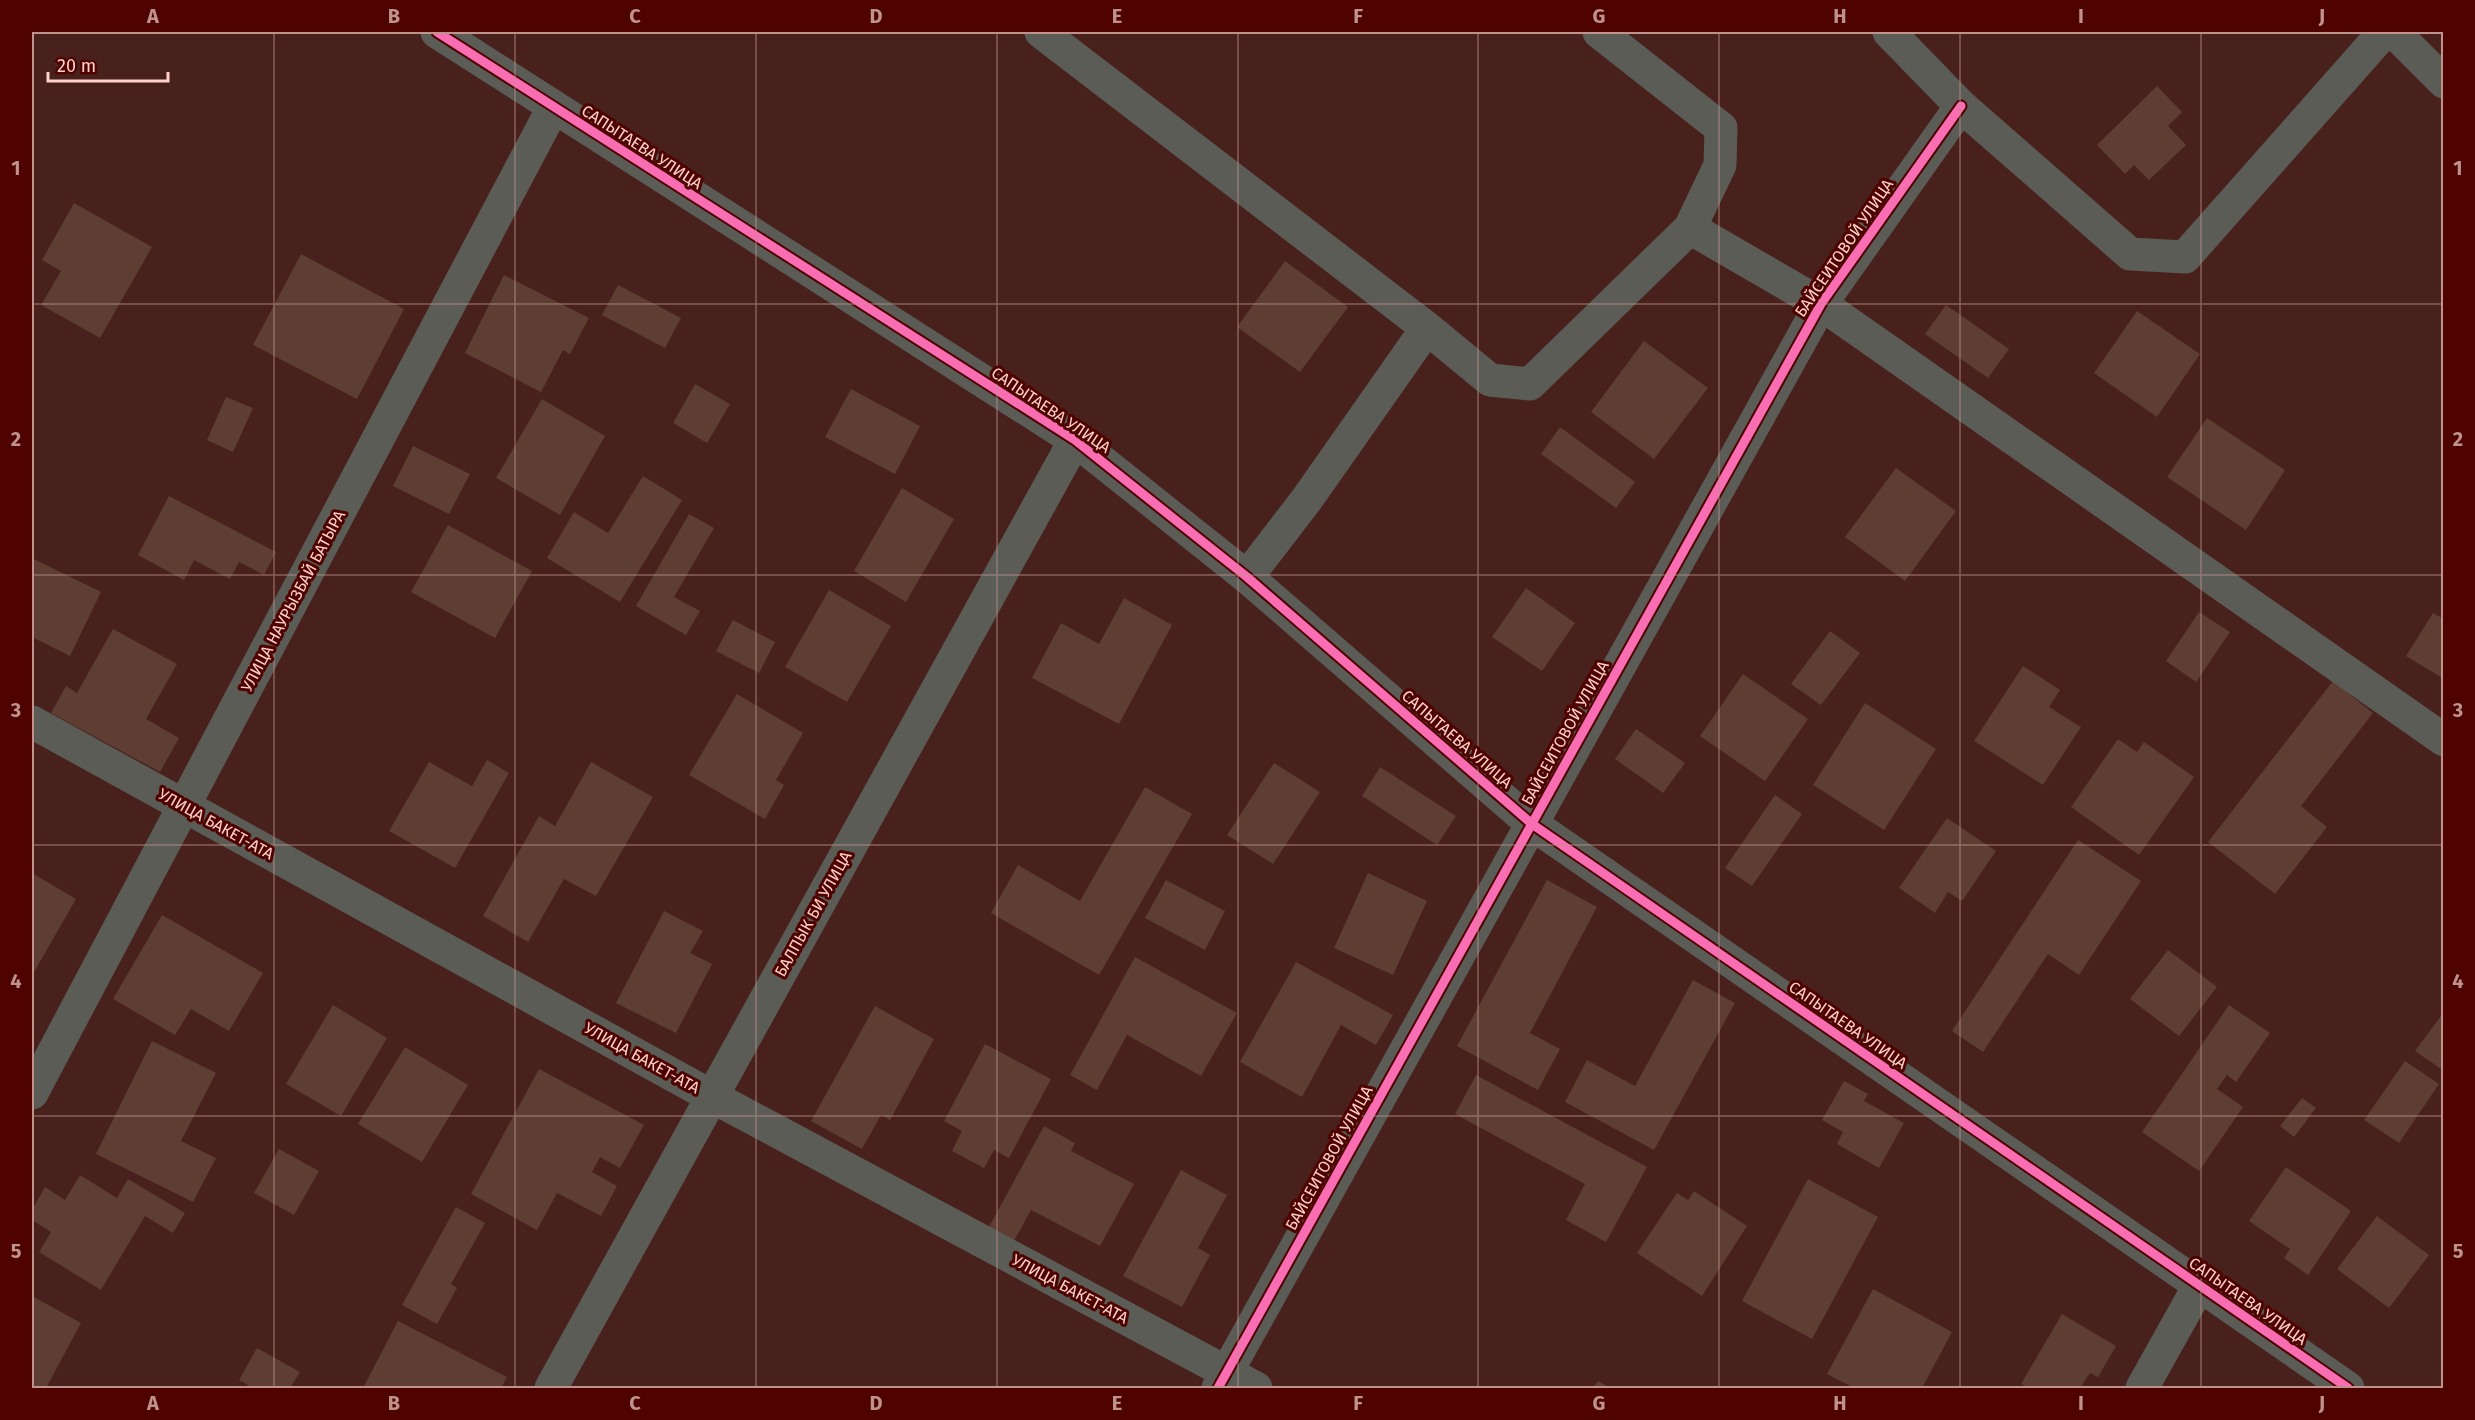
<svg xmlns="http://www.w3.org/2000/svg" width="2475" height="1420" font-family="'Fira Sans',sans-serif">
	<rect width="100%" height="100%" fill="#48201c"/>
	<path fill="#5e3e33" d="M2157,86L2182,112L2168,126L2186,145L2149,180L2134,165L2125,174L2097,145Z
		M74,203L152,247L100,338L41,305L61,271L42,260Z
		M301,254L404,309L357,399L253,345Z
		M1285,261L1348,307L1300,372L1237,327Z
		M504,275L589,318L570,354L563,350L541,392L465,353Z
		M618,285L681,318L665,348L602,315Z
		M1946,305L2009,349L1988,378L1925,334Z
		M2137,311L2200,354L2157,417L2094,373Z
		M1644,341L1708,388L1654,459L1591,412Z
		M695,384L730,404L707,443L673,423Z
		M851,389L920,426L895,474L825,437Z
		M226,397L253,408L233,452L207,440Z
		M542,399L605,436L560,515L496,478Z
		M2207,418L2285,470L2246,530L2167,477Z
		M1560,427L1635,482L1616,508L1541,454Z
		M413,446L470,474L449,514L393,486Z
		M1896,468L1956,511L1905,581L1845,537Z
		M643,476L682,500L620,602L547,558L574,512L608,533Z
		M902,488L954,519L906,602L854,571Z
		M169,496L276,552L264,575L239,562L230,579L194,560L184,580L138,555Z
		M689,514L714,528L674,597L700,611L686,635L636,606Z
		M448,525L532,571L495,638L411,592Z
		M32,558L101,592L70,656L32,637Z
		M1526,588L1575,623L1542,671L1492,637Z
		M829,590L891,626L847,702L785,667Z
		M1124,598L1172,625L1119,724L1032,678L1061,623L1099,644Z
		M2199,612L2230,632L2196,682L2166,661Z
		M2433,613L2444,619V679L2406,656Z
		M733,620L775,642L759,673L716,651Z
		M113,629L177,664L146,719L179,738L160,772L51,713L66,686L77,693Z
		M1830,631L1860,653L1821,705L1791,684Z
		M2023,666L2060,690L2049,707L2081,727L2043,785L1974,741Z
		M1743,674L1808,719L1765,781L1700,736Z
		M2333,681L2373,713L2301,806L2327,827L2275,894L2208,842Z
		M737,694L803,733L776,780L784,785L765,819L689,775Z
		M1865,703L1936,749L1884,830L1813,785Z
		M1636,729L1685,763L1663,793L1615,759Z
		M2118,739L2137,752L2144,742L2194,777L2139,855L2071,807Z
		M487,760L509,773L455,868L389,831L429,762L472,786Z
		M591,762L653,797L596,896L564,879L528,942L483,916L539,816L555,826Z
		M1274,763L1320,792L1273,864L1227,835Z
		M1380,767L1456,816L1437,845L1362,796Z
		M1145,787L1192,814L1099,975L991,913L1018,865L1080,901Z
		M1775,795L1802,814L1752,886L1725,868Z
		M1947,818L1996,851L1962,901L1948,892L1935,913L1899,888Z
		M2078,840L2141,881L2079,975L2048,954L1983,1052L1952,1031Z
		M32,873L76,899L34,972L32,971Z
		M1368,873L1427,901L1393,975L1334,948Z
		M1166,880L1225,911L1205,950L1145,918Z
		M1547,880L1597,907L1530,1033L1560,1049L1538,1090L1457,1046Z
		M664,911L703,931L690,953L712,964L676,1033L616,1003Z
		M162,915L263,973L229,1031L191,1009L175,1035L113,999Z
		M2168,950L2217,987L2179,1036L2130,999Z
		M1135,957L1237,1013L1201,1076L1127,1035L1097,1090L1070,1075Z
		M1296,962L1393,1015L1376,1045L1341,1025L1302,1097L1240,1062Z
		M1693,980L1735,1003L1654,1150L1565,1102L1587,1060L1635,1086Z
		M333,1005L387,1038L341,1116L286,1084Z
		M2229,1005L2270,1033L2236,1082L2227,1075L2217,1089L2243,1107L2199,1171L2142,1132Z
		M875,1006L934,1039L890,1120L881,1115L862,1149L811,1121Z
		M2444,1012V1071L2415,1051Z
		M152,1041L216,1073L181,1141L216,1158L193,1202L96,1154Z
		M985,1044L1051,1079L1009,1158L994,1150L984,1168L952,1151L962,1131L944,1121Z
		M405,1047L468,1085L422,1162L358,1124Z
		M2405,1061L2439,1084L2399,1143L2364,1120Z
		M539,1069L644,1125L620,1168L600,1157L592,1172L617,1186L601,1216L557,1193L537,1230L471,1194Z
		M1476,1075L1647,1167L1606,1242L1566,1220L1585,1184L1455,1114Z
		M1844,1081L1868,1094L1864,1101L1904,1123L1879,1168L1837,1144L1843,1132L1822,1120Z
		M2302,1098L2316,1108L2294,1137L2280,1126Z
		M1044,1126L1075,1143L1071,1151L1134,1184L1100,1246L1031,1210L1014,1241L989,1227Z
		M279,1149L319,1171L294,1215L254,1193Z
		M2286,1167L2351,1211L2308,1275L2284,1258L2290,1249L2249,1221Z
		M1181,1170L1227,1195L1198,1248L1210,1255L1182,1307L1123,1276Z
		M80,1175L117,1198L128,1179L185,1213L173,1233L145,1216L101,1290L39,1252L51,1232L32,1220V1210L45,1187L65,1200Z
		M1808,1179L1878,1217L1812,1339L1742,1301Z
		M1694,1191L1747,1226L1702,1296L1637,1253L1677,1193L1688,1200Z
		M456,1207L485,1223L451,1284L457,1288L437,1324L402,1305Z
		M2377,1216L2429,1255L2389,1308L2337,1269Z
		M1873,1289L1952,1332L1922,1388H1854L1827,1374Z
		M32,1296L81,1323L46,1388H32Z
		M2062,1314L2116,1346L2098,1377L2090,1373L2080,1388H2030L2021,1384Z
		M398,1321L507,1377L501,1388H458L453,1386L452,1388H363Z
		M257,1348L300,1372L290,1388H253L239,1380Z
		M1598,1381L1610,1388H1593Z"/>
	<g fill="none" stroke-linecap="round" stroke-linejoin="round">
		<path stroke="#5a5c55" stroke-width="33" d="M437,32L1075,440L1247,577L1532,824L2348,1388
			M1041,32L1427,328L1490,380L1530,384L1690,228
			M1599,32L1721,128L1720,165L1690,228L1821,304L2444,740
			M1889,32L1961,106L2130,254L2185,257L2384,32
			M2394,32L2444,82
			M1247,577L1307,499L1427,328
			M32,722L711,1096L1256,1388
			M32,1093L553,108
			M551,1388L1075,440
			M1218,1388L1821,304L1961,106
			M2142,1388L2199,1286"/>
		<defs>
			<path id="cycleway" d="M437,32L1075,440L1247,577L1532,824L2348,1388
				M1218,1388L1821,304L1961,106"/>
		</defs>
		<use href="#cycleway" stroke="#4e0301" stroke-width="13"/>
		<use href="#cycleway" stroke="#f96db3" stroke-width="9"/>
	</g>
	<path fill="none" stroke="#bf938c" stroke-width="1.5" stroke-opacity="0.55" d="M274,32V1388M515,32V1388M756,32V1388M997,32V1388M1238,32V1388M1478,32V1388M1719,32V1388M1960,32V1388M2201,32V1388M32,304H2444M32,575H2444M32,845H2444M32,1116H2444"/>
	<g text-anchor="middle" dominant-baseline="central" stroke-width="6" stroke-linejoin="round" paint-order="stroke">
		<g font-size="16" fill="#ffd1c9" stroke="#4e0301">
			<text transform="translate(642 147) rotate(33)">САПЫТАЕВА УЛИЦА</text>
			<text transform="translate(1844 248) rotate(-56)">БАЙСЕИТОВОЙ УЛИЦА</text>
			<text transform="translate(1051 410) rotate(34)">САПЫТАЕВА УЛИЦА</text>
			<text transform="translate(293 601) rotate(-62)">УЛИЦА НАУРЫЗБАЙ БАТЫРА</text>
			<text transform="translate(1565 733) rotate(-61)">БАЙСЕИТОВОЙ УЛИЦА</text>
			<text transform="translate(1457 739) rotate(41)">САПЫТАЕВА УЛИЦА</text>
			<text transform="translate(216 824) rotate(29)">УЛИЦА БАКЕТ-АТА</text>
			<text transform="translate(813 914) rotate(-61)">БАЛПЫК БИ УЛИЦА</text>
			<text transform="translate(1848 1025) rotate(35)">САПЫТАЕВА УЛИЦА</text>
			<text transform="translate(642 1058) rotate(29)">УЛИЦА БАКЕТ-АТА</text>
			<text transform="translate(1329 1158) rotate(-61)">БАЙСЕИТОВОЙ УЛИЦА</text>
			<text transform="translate(1070 1289) rotate(28)">УЛИЦА БАКЕТ-АТА</text>
			<text transform="translate(2248 1301) rotate(35)">САПЫТАЕВА УЛИЦА</text>
		</g>
	</g>
	<rect width="2475" height="1420" fill="none" stroke="#4e0301" stroke-width="66"/>
	<path d="M48 72v9h120v-9" fill="none" stroke="#ffd1c9" stroke-width="3"/>
	<text x="57" y="72" font-size="18" fill="#ffd1c9" stroke="#4e0301" stroke-width="4.5" paint-order="stroke">20 m</text>
	<rect x="33" y="33" width="2409" height="1354" fill="none" stroke="#bf938c" stroke-width="2"/>
	<g font-size="20" text-anchor="middle" font-weight="bold" fill="#bf938c">
		<text x="153" y="23">A</text>
		<text x="394" y="23">B</text>
		<text x="635" y="23">C</text>
		<text x="876" y="23">D</text>
		<text x="1117" y="23">E</text>
		<text x="1358" y="23">F</text>
		<text x="1599" y="23">G</text>
		<text x="1840" y="23">H</text>
		<text x="2081" y="23">I</text>
		<text x="2322" y="23">J</text>
		<text x="16" y="175">1</text>
		<text x="2458" y="175">1</text>
		<text x="16" y="446">2</text>
		<text x="2458" y="446">2</text>
		<text x="16" y="717">3</text>
		<text x="2458" y="717">3</text>
		<text x="16" y="988">4</text>
		<text x="2458" y="988">4</text>
		<text x="16" y="1258">5</text>
		<text x="2458" y="1258">5</text>
		<text x="153" y="1410">A</text>
		<text x="394" y="1410">B</text>
		<text x="635" y="1410">C</text>
		<text x="876" y="1410">D</text>
		<text x="1117" y="1410">E</text>
		<text x="1358" y="1410">F</text>
		<text x="1599" y="1410">G</text>
		<text x="1840" y="1410">H</text>
		<text x="2081" y="1410">I</text>
		<text x="2322" y="1410">J</text>
	</g>
</svg>
